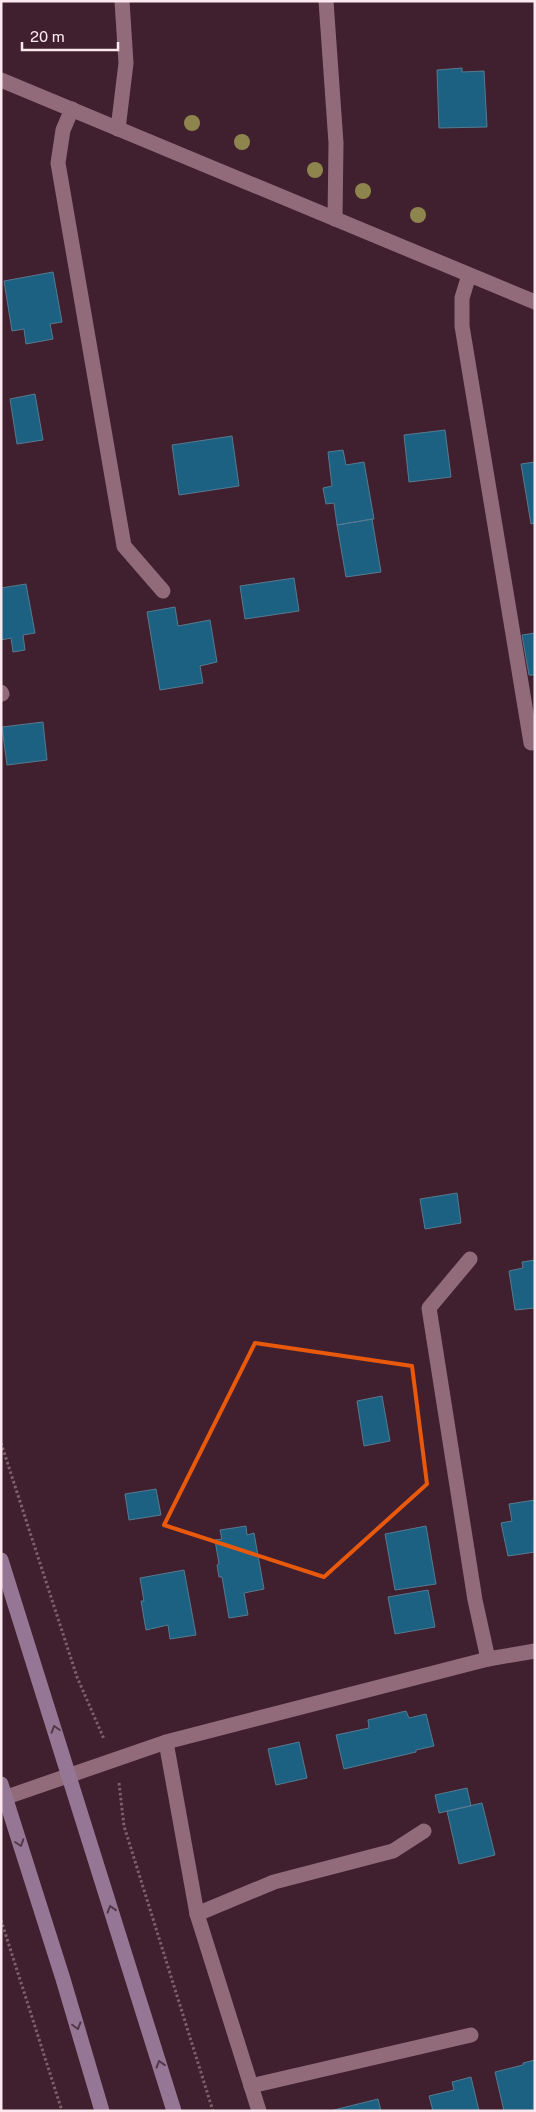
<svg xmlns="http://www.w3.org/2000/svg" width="536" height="2112" font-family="'Public Sans',sans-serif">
	<rect width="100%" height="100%" fill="#40202e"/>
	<path fill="#1d6182" stroke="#567a90" d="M462,68V72L484,71L487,127L439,128L437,70Z
		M53,272L62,322L50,324L53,339L26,344L24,329L12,331L4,281Z
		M35,394L43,440L17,444L10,399Z
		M445,430L451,477L409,482L404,435Z
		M232,436L239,486L179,495L172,445Z
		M343,450L346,465L364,462L374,519L337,525L334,503L326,504L323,488L332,486L328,452Z
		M535,462V523L531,524L521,464Z
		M372,519L381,572L346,577L337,525Z
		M294,578L299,611L245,619L240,586Z
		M26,584L35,633L23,635L25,650L13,652L11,638L1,640V588Z
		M175,607L178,626L210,620L217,662L200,666L203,683L160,690L147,612Z
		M535,633V675H529L522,635Z
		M43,722L47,760L7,765L2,727Z
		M457,1193L461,1223L425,1229L420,1199Z
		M535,1260V1308L515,1310L509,1271L523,1268L522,1262Z
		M382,1396L390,1441L364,1446L357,1401Z
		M156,1489L161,1515L129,1520L125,1494Z
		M535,1500V1552L508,1556L501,1523L512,1521L509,1504Z
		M246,1526L247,1535L254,1533L264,1589L244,1593L248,1615L229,1618L222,1577H219L217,1565L219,1564L215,1540L222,1539L220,1530Z
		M426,1526L436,1584L395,1590L385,1534Z
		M184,1570L196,1635L170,1639L168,1625L146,1630L141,1601H144L140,1578Z
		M428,1590L435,1627L395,1634L388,1597Z
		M406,1711L409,1718L426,1714L434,1746L416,1750V1752L344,1769L336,1735L369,1728L368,1720Z
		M299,1742L307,1778L276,1785L268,1749Z
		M467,1788L471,1806L439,1813L435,1795Z
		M482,1803L495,1855L459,1864L447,1811Z
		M535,2060V2111H504L495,2072L523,2065V2063Z
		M471,2077L479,2111H433L429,2096L454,2090L452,2082Z
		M378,2099L381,2111H330Z"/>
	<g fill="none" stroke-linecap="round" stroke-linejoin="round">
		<path stroke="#7d606c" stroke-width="3" stroke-dasharray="2.5 2.5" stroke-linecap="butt" d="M1,1443L77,1677L104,1739
			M119,1783L124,1826L213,2111
			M1,1920L62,2111"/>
		<path stroke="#926b7a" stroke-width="15" d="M326,1L336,143L335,219
			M72,109L63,130L58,163L124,546L163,591
			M118,129L126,63L122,1
			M469,275L462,298V326L531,743
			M1,692L2,694
			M470,1259L429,1308L475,1600L488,1659
			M197,1914L274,1882L393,1851L424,1831
			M251,2086L471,2035"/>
		<path stroke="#926b7a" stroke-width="15" d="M166,1742L197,1914L259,2111
			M1,1799L166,1742L488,1659L535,1651"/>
		<path stroke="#926b7a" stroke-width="15" d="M1,80L535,302"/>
		<path stroke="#957694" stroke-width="15" d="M1,1560L174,2111
			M1,1784L63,1979L102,2111"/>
	</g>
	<g fill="#8e854e">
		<circle cx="192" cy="123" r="8"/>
		<circle cx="242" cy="142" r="8"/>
		<circle cx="315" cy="170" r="8"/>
		<circle cx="363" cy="191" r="8"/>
		<circle cx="418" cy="215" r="8"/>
	</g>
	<defs><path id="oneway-chevron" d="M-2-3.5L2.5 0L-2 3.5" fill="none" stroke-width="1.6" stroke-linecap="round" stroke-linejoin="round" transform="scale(1.25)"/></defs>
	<g stroke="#553648">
		<use href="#oneway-chevron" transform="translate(55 1729) rotate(-108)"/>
		<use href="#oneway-chevron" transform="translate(20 1843) rotate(72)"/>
		<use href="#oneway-chevron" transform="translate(111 1909) rotate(-107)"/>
		<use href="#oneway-chevron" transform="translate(77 2026) rotate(74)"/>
		<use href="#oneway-chevron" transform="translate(160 2064) rotate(-107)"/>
	</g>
	<path fill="none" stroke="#e8590c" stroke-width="4" stroke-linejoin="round" d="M255,1343L412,1366L427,1484L324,1577L164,1525Z"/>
	<rect width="536" height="2112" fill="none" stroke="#fee8f0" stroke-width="5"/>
	<path d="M22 42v8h96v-8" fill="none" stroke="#fee8f0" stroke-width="2.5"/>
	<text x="30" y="42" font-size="15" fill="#fee8f0" stroke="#40202e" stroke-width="4" paint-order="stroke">20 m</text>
</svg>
